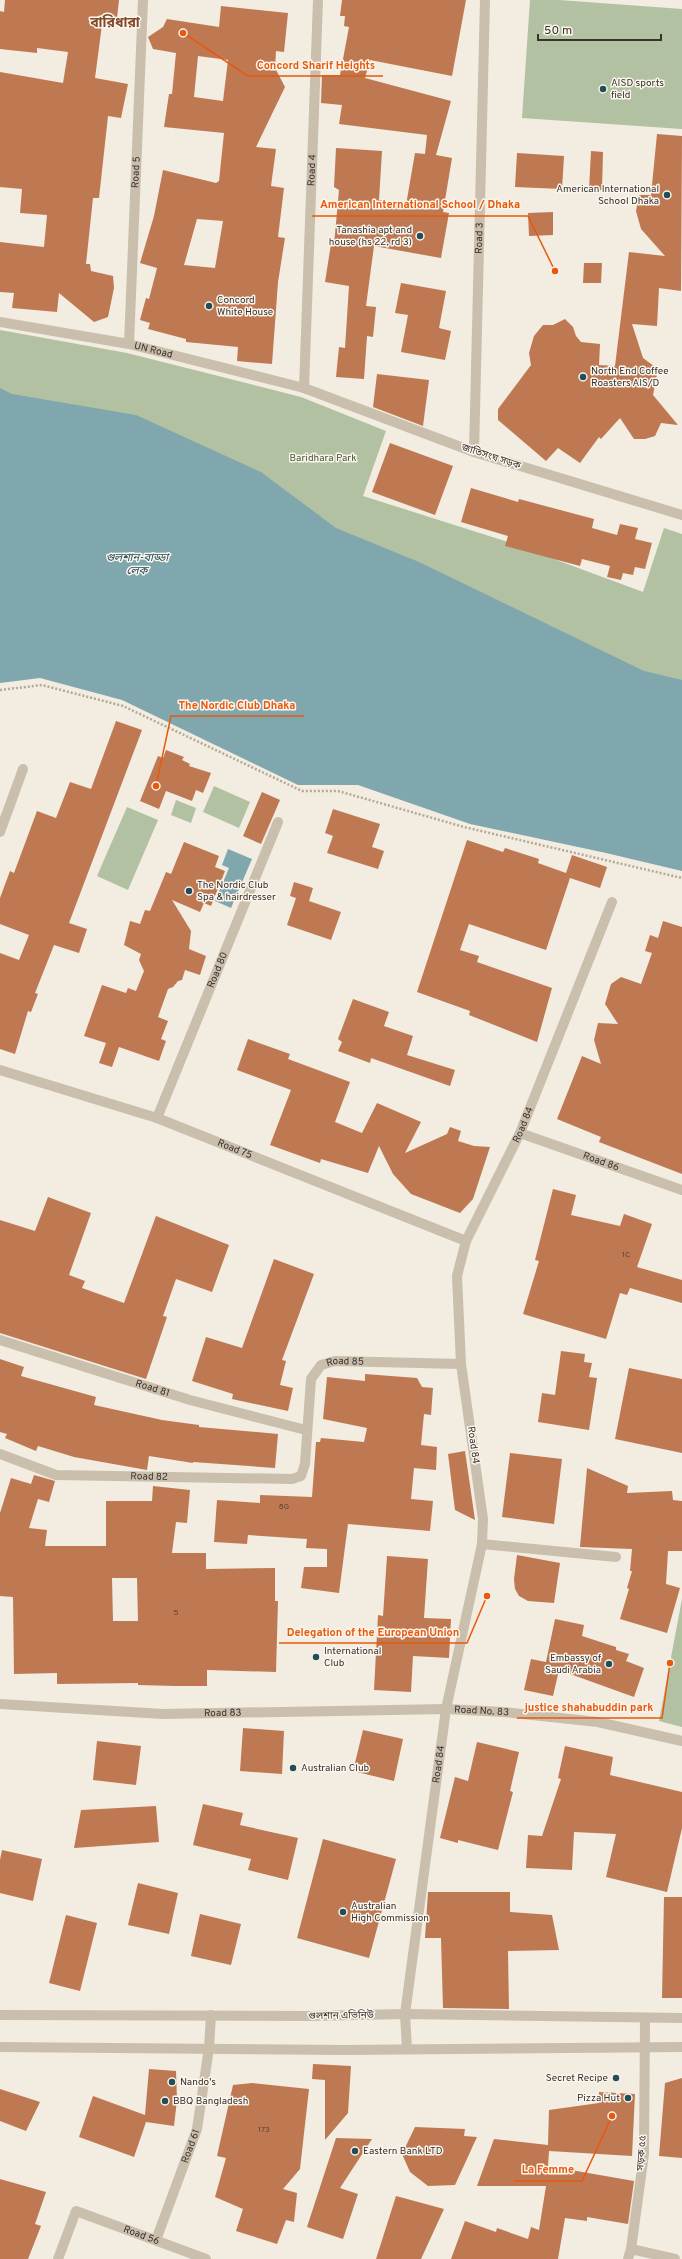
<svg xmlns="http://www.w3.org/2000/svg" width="682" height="2259" font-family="Overpass,'Noto Sans Bengali',sans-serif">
	<rect width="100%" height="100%" fill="#f2ece1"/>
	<path fill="#b2c1a1" d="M530,0H559L682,9V129L522,118Z
		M0,330L127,353L301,397L386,431L363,496L508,542L643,592L664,528L682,534V684L648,676L551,626L0,407Z
		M214,786L250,802L239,828L203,812Z
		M176,800L196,808L191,823L171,815Z
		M127,807L158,820L128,890L97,876Z
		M682,1599V1727L659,1721Z"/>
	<path fill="#81a7ae" d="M0,388L12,394L136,415L261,472L336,528L419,562L644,671L682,680V871L606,853L470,824L358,785H298L122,700L40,678L0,683Z
		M228,849L252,859L231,908L215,901L229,868L222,865Z"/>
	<path fill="#bf7952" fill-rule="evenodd" d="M5,0H119L117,18L103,17L95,78L128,84L121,118L108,116L99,198H93L86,264H90L91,271L113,276L114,288L108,317L94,322L59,293L57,312L12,308L14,293L0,292V242L44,247L47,215L20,213L22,189L0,187V72L63,83L68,52L37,48V53L0,49V11L4,12Z
		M342,0H466L452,76L370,60L365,78L451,101L436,155L452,158L443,212L449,213L441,258L374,246L366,306L376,307L373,337L367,336L364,379L336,377L339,347L345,348L349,286L325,282L331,244L334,245L339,190L334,187L336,148L382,151L379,200L406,205L415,153L425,154L427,135L339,124L342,105L321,103L322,75H340L349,27L344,26L345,16H340Z
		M221,6L288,13L284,52L276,51L275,68L285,87L256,147L276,149L271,186L284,188L278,237L285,238L278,282L272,364L237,361L238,347L186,342V339L148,329L150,323L140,320L146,298L149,299L157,268L140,263L154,216L163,170L216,183L219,181L224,133L164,127L169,94H172L176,53L153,49L148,37L163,27L167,19L219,27ZM198,56L228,60L223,101L194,97ZM197,219L223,221L215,268L184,265Z
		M657,134L682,136L681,291L659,288L657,326L632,324L643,358L658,369L653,395L678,425L661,423L655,436L645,439H634L620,418L601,439L599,437L580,463L558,448L546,461L498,420V409L531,365L529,353L534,336L543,325H553L565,319L573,327L576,336L581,342L600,344L599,365L615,366L629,252L665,256L641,229L636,211L639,195H651Z
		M591,151L603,152L602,190H589Z
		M517,153L564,156L562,189L515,187Z
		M553,212V235L529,236L528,213Z
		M584,263H602L601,283H583Z
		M401,283L446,291L439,328L451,331L445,360L401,352L408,315L395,313Z
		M377,374L429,380L423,426L373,407Z
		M390,443L453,466L435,515L372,492Z
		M471,488L518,502L519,499L594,519L592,528L617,535L620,524L638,528L635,539L652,543L645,569L635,567L633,575L623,573L621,580L607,577L610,566L582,559L580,566L505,546L508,536L461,522Z
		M116,721L142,730L69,923L87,929L79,953L54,945L35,993L38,994L31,1012L28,1011L15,1054L0,1049V953L19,960L29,935L0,924V898L10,871L14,873L37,811L56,818L70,782L91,789Z
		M166,750L184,757L182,760L190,764L189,766L211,773L203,793L196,790L192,801L166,791L159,809L140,801L158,756L163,758Z
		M262,792L280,800L261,844L243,836Z
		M333,809L380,824L372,847L384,851L378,869L327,853L333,836L325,833Z
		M467,840L503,852L505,848L539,859L538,863L566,873L572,855L607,867L600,888L570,878L546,950L469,924L460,950L479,956L477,962L552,988L537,1042L469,1015L470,1011L417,992Z
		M184,842L219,856L215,867L225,871L211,906L204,903L200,912L172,900L191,931L189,949L206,956L200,975L185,970L182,980L178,981L173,987L168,989L158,1017L168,1021L161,1039L166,1041L159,1061L119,1047L112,1067L99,1063L106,1043L84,1036L102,985L126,993L128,988L136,991L144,971L139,960L141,954L124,945L130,921L140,924L145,910L150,911L166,872L171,874Z
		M294,882L313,888L309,901L341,912L331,940L287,925L296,898L290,896Z
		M663,921L682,927V1174L599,1142L601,1137L557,1119L582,1056L601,1064L594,1040L598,1023L618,1024L605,1004L611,984L621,977L641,984L652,953L645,951L650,935L658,938Z
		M353,999L389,1012L384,1026L413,1036L407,1055L455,1070L450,1086L371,1058L370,1063L338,1051L342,1042L338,1039Z
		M248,1039L290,1054L288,1059L350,1082L335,1122L362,1133L377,1103L421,1122L405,1153L447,1134L450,1127L461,1131L458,1141L474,1146L490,1147L473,1199L460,1213L411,1194L393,1174L379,1146L368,1173L321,1159L320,1163L270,1145L291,1090L237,1070Z
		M553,1189L576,1195L571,1215L620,1226L624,1214L652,1224L637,1267L682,1280V1303L630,1288L627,1295L620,1293L606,1339L523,1314L539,1261L535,1260Z
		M48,1197L91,1213L69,1275L85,1281L82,1288L124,1303L156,1216L229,1245L212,1292L176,1279L163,1316L167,1317L146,1379L0,1333V1220L35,1231Z
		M274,1259L314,1274L282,1360L286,1361L280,1385L293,1388L288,1411L232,1399L233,1394L192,1381L206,1337L242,1348Z
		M561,1351L585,1354L584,1362L592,1363L589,1377L597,1378L589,1430L538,1422L542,1393L555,1395Z
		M0,1359L24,1367L21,1376L96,1397L94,1405L162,1420L199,1425V1427L278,1434L275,1468L193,1462V1463L149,1456L147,1470L74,1457L38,1446L36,1451L5,1438L7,1434L0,1432Z
		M629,1368L682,1379V1453L615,1439Z
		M365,1374L417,1378L422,1387L433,1388L431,1415L424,1414L421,1445L437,1447L436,1470L414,1468L411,1499L433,1501L430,1531L348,1524L339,1593L301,1588L304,1567H327V1549L306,1548L307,1539L248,1535L247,1544L214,1542L217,1500L260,1503V1495L312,1497L316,1442H320L321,1438L364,1442L367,1428L323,1419L327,1377L365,1381Z
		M465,1451L473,1506L475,1520L455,1510L448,1454Z
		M510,1453L562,1459L554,1524L502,1517Z
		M587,1468L628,1486L627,1493L672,1491L673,1500L682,1501V1551H668L666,1584L680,1588L667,1633L620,1619L629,1589L627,1588L632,1571H630L632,1549L580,1547Z
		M34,1475L55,1481L49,1502L38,1499L29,1528L47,1530L45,1546H106V1501H152L153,1486L190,1490L187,1523L176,1522L172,1553H206V1569L275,1568V1601H278L276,1672L207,1670V1686H175L138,1685V1683L57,1684V1673L14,1674L13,1597L0,1596V1513L11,1478L31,1484ZM112,1578H137L138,1621H113Z
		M517,1555L560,1563L554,1603L528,1601L519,1596L515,1589L514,1579Z
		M387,1556L428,1559L424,1618L451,1619L449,1658L413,1656L411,1692L374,1690L378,1615L383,1616Z
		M555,1619L584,1625L582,1636L616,1647V1650L629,1654L626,1661L644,1668L634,1697L559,1670L553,1696L524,1690L531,1659L546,1662Z
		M243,1728L284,1731L282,1774L240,1771Z
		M363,1730L403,1739L394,1781L353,1771Z
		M97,1741L141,1746L136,1785L93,1780Z
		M477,1742L519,1752L510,1791L513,1792L498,1850L458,1840V1843L440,1838L455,1777L468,1781Z
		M565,1746L613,1757L610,1775L682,1792V1828L667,1892L606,1877L616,1834L574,1832L572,1870L526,1868L528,1835L542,1836L561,1779L558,1778Z
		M203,1804L243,1813L240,1825L298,1838L288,1880L248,1870L251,1859L193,1845Z
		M156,1806L159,1842L74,1848L81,1810Z
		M323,1839L396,1859L369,1958L297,1938Z
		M2,1850L42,1859L33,1901L0,1893V1860Z
		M138,1883L178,1893L169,1934L128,1925Z
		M428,1892H510V1912L552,1915L559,1950L508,1951L509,2009L443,2008L441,1938H425Z
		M664,1897H682V1998H662Z
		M200,1914L241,1924L231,1965L191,1956Z
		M66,1915L97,1923L80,1991L49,1983Z
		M313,2064L351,2066L348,2113L325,2140V2080L312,2079Z
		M149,2069L176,2071L177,2100L174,2126L146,2122L134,2157L79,2137L93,2096L145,2115Z
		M682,2078V2158L659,2156L665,2083Z
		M252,2083L309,2089L300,2169L283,2189L297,2193L294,2222L286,2220L277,2244L236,2231L243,2209L215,2197L226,2158L217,2156L233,2085Z
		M0,2089L40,2102L26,2131L0,2121Z
		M599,2092L635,2094L632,2156L549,2151L548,2166L634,2181L628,2224L587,2217V2221L565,2218L558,2259H451L465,2221L496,2232L497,2228L528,2239L531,2227L539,2230L546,2186H477L494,2139L548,2145L549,2110L599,2103Z
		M415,2127L465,2129L464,2136L477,2137L455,2185L428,2186L410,2172L402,2154Z
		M336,2138L372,2139L340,2188L358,2194L343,2239L307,2227Z
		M0,2179L46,2192L35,2224L41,2226L28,2259H0Z
		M396,2196L444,2209L421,2259H376Z"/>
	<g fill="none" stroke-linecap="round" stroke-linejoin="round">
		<path stroke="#b6a897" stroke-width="2.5" stroke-dasharray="2 2" stroke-linecap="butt" d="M0,690L42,685L123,706L302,791H338L464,827L682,878"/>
		<g stroke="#cabead" stroke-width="10">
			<path id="s1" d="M0,322L129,344L304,388L474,452L682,515"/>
			<path id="s2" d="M129,344L143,0"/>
			<path id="s3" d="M304,388L318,0"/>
			<path id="s4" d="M474,452L485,0"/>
			<path d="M0,832L23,769"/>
			<path id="s5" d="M0,1070L157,1118L466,1241"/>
			<path id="s6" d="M157,1118L278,822"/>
			<path id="s7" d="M520,1133L682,1190"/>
			<path id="s8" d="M0,1340L190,1400L306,1430"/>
			<path id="s9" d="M0,1454L56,1475L292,1479L301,1476L305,1464L311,1379L321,1365L335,1361L461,1364"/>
			<path d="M482,1544L616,1557"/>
			<path id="s10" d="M0,1704L163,1714L446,1709L503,1712L598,1722L682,1741"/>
			<path id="s11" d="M407,2049L405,2014L446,1709L482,1544L483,1519L461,1364L457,1276L466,1241L520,1133L612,902"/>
			<path id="s12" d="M156,2240L197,2129L209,2048L211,2015"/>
			<path d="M631,2249L675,2259"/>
			<path id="s13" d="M58,2259L76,2211L206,2259"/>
			<path d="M628,2259L631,2249L644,2154L645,2018"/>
		</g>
		<path stroke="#cabead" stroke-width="10" d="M0,2015L308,2016L405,2014L682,2018
			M0,2047L345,2050L682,2047"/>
	</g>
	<g fill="#234e58" stroke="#faf5ed" stroke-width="1.5">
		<circle cx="603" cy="89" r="4"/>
		<circle cx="667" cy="195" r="4"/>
		<circle cx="420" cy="236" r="4"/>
		<circle cx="209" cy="306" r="4"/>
		<circle cx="583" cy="377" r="4"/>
		<circle cx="189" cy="891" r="4"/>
		<circle cx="316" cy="1657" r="4"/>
		<circle cx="609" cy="1664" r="4"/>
		<circle cx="293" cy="1768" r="4"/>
		<circle cx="343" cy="1912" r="4"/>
		<circle cx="616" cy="2078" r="4"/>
		<circle cx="172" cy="2082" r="4"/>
		<circle cx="628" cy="2098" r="4"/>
		<circle cx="165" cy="2101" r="4"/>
		<circle cx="355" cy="2151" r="4"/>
	</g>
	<g text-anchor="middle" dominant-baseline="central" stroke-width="3" stroke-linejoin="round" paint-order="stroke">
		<g font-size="8" fill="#5a4335">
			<text x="626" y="1255">1C</text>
			<text x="284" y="1507">8G</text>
			<text x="176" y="1613">5</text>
			<text x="264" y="2130">173</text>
		</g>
		<g font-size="10" fill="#39312b" stroke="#faf5ed" text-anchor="start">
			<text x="611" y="83">AISD sports<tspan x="611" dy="12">field</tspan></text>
			<text x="659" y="189" text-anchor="end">American International<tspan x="659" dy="12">School Dhaka</tspan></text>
			<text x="412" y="230" text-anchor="end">Tanashia apt and<tspan x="412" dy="12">house (hs 22, rd 3)</tspan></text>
			<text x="217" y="300">Concord<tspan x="217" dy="12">White House</tspan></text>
			<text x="591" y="371">North End Coffee<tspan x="591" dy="12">Roasters AIS/D</tspan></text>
			<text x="197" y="885">The Nordic Club<tspan x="197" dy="12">Spa &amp; hairdresser</tspan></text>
			<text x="324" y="1651">International<tspan x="324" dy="12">Club</tspan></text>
			<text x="601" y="1658" text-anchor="end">Embassy of<tspan x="601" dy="12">Saudi Arabia</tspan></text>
			<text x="301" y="1768">Australian Club</text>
			<text x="351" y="1906">Australian<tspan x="351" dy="12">High Commission</tspan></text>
			<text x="608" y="2078" text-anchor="end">Secret Recipe</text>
			<text x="180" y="2082">Nando's</text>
			<text x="620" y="2098" text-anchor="end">Pizza Hut</text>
			<text x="173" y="2101">BBQ Bangladesh</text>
			<text x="363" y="2151">Eastern Bank LTD</text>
		</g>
		<g font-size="10" fill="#39312b" stroke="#faf5ed">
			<text stroke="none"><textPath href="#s3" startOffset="218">Road 4</textPath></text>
			<text stroke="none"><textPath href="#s2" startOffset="172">Road 5</textPath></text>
			<text stroke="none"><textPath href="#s4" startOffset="214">Road 3</textPath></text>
			<text stroke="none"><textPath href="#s1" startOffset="156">UN Road</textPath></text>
			<text transform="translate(491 457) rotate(18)">জাতিসংঘ সড়ক</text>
			<text stroke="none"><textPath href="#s6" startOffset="160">Road 80</textPath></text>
			<text stroke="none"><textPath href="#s11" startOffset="947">Road 84</textPath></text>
			<text stroke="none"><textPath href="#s5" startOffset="248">Road 75</textPath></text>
			<text stroke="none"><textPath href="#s7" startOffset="86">Road 86</textPath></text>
			<text stroke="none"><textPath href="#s9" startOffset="445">Road 85</textPath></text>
			<text stroke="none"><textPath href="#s8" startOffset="160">Road 81</textPath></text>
			<text transform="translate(473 1445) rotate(82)">Road 84</text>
			<text stroke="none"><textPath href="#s9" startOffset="153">Road 82</textPath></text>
			<text stroke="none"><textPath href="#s10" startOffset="482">Road No. 83</textPath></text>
			<text stroke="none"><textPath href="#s10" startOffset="223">Road 83</textPath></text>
			<text stroke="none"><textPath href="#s11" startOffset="287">Road 84</textPath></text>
			<text transform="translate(341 2016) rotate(-1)">গুলশান এভিনিউ</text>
			<text stroke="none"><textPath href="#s12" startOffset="100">Road 61</textPath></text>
			<text transform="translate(642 2153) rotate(-86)">সড়ক ৫৫</text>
			<text stroke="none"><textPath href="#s13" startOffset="121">Road 56</textPath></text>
		</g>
		<g font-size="10" fill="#445630" stroke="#faf5ed">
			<text x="323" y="458">Baridhara Park</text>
		</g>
		<g font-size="11" font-style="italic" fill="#234e58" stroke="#faf5ed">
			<text x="137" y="558">গুলশান-বাড্ডা<tspan x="137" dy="13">লেক</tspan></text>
		</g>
		<g font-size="14" font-weight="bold" fill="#834929" stroke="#faf5ed">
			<text x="115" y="23">বারিধারা</text>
		</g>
	</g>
	<path fill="none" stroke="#e8590c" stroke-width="1.5" d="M183 33L248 76H383M555 271L528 216H312M156 786L171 716H304M487 1596L467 1643H279M670 1663L662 1718H517M612 2116L582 2181H514"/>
	<g fill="#e8590c" stroke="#faf5ed" stroke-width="1.5">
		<circle cx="183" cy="33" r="4"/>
		<circle cx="555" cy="271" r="4"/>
		<circle cx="156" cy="786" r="4"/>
		<circle cx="487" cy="1596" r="4"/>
		<circle cx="670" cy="1663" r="4"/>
		<circle cx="612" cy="2116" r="4"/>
	</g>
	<g font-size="11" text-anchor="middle" font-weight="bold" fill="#e8590c" stroke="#faf5ed" stroke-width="3" stroke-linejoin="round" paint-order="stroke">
		<text x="316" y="69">Concord Sharif Heights</text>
		<text x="420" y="208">American International School / Dhaka</text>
		<text x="237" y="709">The Nordic Club Dhaka</text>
		<text x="373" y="1636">Delegation of the European Union</text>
		<text x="589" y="1711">justice shahabuddin park</text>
		<text x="548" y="2173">La Femme</text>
	</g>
	<path d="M538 34v6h123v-6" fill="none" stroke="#39312b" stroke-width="2"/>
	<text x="544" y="34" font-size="12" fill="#39312b" stroke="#faf5ed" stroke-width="3" paint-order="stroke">50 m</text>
</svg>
